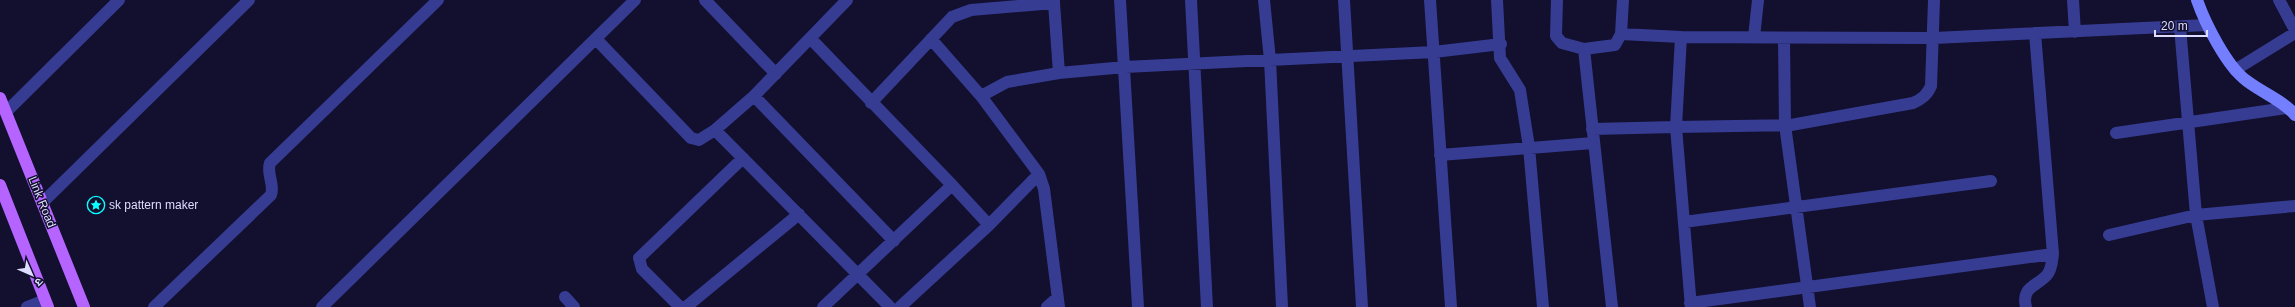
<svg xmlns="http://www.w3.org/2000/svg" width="2295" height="307" font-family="Arial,'Noto Sans Devanagari',sans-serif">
	<rect width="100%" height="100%" fill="#120f2f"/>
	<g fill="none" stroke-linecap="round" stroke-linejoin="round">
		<path stroke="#363c92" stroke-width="12" d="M705,0L776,74
			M1120,0L1138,307
			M1191,0L1207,307
			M1264,0L1270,60L1282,307
			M1344,0L1362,307
			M1430,0L1451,307
			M1497,0L1500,58L1520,90L1529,147L1543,307
			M1557,0L1556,36L1562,43L1584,49
			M1623,0L1621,34L1681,37L1934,38L2207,25
			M2073,0L2075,32
			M2279,0L2295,30
			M1054,3L1059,73
			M2180,27L2196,215L2213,307
			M1754,37L1758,0
			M810,38L952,185L823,307
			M1784,38L1785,125L1810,307
			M596,39L691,138L699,140L715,130L890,307
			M931,39L981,96L1007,82L1059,73L1125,67L1434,52L1501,44
			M2235,70L2295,33
			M754,96L894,241
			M981,96L1039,174L1044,189L1059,307
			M871,103L952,17L971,10L1054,3V0
			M6,112L119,0
			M1592,129L1676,127L1681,37
			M715,130L754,96L847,0
			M2116,133L2286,108
			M1440,155L1593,143
			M952,185L989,225
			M42,203L249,0
			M1684,222L1991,181
			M2109,235L2196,215L2295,206
			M565,297L574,307
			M1690,303L2053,254
			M27,307L45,300
			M154,307L271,195C275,184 266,174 270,163L438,0
			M322,307L635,0
			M680,307L642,269L639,258L743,158
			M686,307L799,214
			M900,307L989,225L1039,174
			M1047,307L1056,299
			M1612,307L1584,49L1615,45L1621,34
			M1691,307L1676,127L1791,125L1913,103C1922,99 1927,95 1931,86L1934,0
			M2026,307C2021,287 2036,287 2047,275C2052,269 2052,261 2053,254L2035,33"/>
		<path stroke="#747fff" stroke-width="12" d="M2197,0C2205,23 2227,67 2247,81C2261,92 2284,101 2295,115"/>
		<path stroke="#b564ff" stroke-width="12" d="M0,98L84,307
			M0,185L48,307"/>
	</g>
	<defs>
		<symbol id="sight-ring" viewBox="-11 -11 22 22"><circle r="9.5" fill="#120f2f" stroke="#09ffff" stroke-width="1.5"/><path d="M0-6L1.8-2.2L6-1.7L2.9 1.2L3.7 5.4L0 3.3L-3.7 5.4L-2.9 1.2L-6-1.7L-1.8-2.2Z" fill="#09ffff"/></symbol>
	</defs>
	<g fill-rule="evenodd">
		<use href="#sight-ring" x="86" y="195" width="20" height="20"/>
	</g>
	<g text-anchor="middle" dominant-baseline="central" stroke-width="3" stroke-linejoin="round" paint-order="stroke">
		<g font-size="12" fill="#deddff" stroke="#120f2f">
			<text transform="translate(42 202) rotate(68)">Link Road</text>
		</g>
		<g font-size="12" fill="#deddff" stroke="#120f2f" text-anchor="start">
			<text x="109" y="205">sk pattern maker</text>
		</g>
	</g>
	<g transform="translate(32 275) rotate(135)" stroke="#120f2f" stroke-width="3" paint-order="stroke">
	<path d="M0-3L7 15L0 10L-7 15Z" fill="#deddff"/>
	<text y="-6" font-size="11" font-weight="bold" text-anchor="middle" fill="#deddff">उ</text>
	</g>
	<path d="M2155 30v6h52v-6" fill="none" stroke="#deddff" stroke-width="2"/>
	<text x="2161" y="30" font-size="12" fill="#deddff" stroke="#120f2f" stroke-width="3" paint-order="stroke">20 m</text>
</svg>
